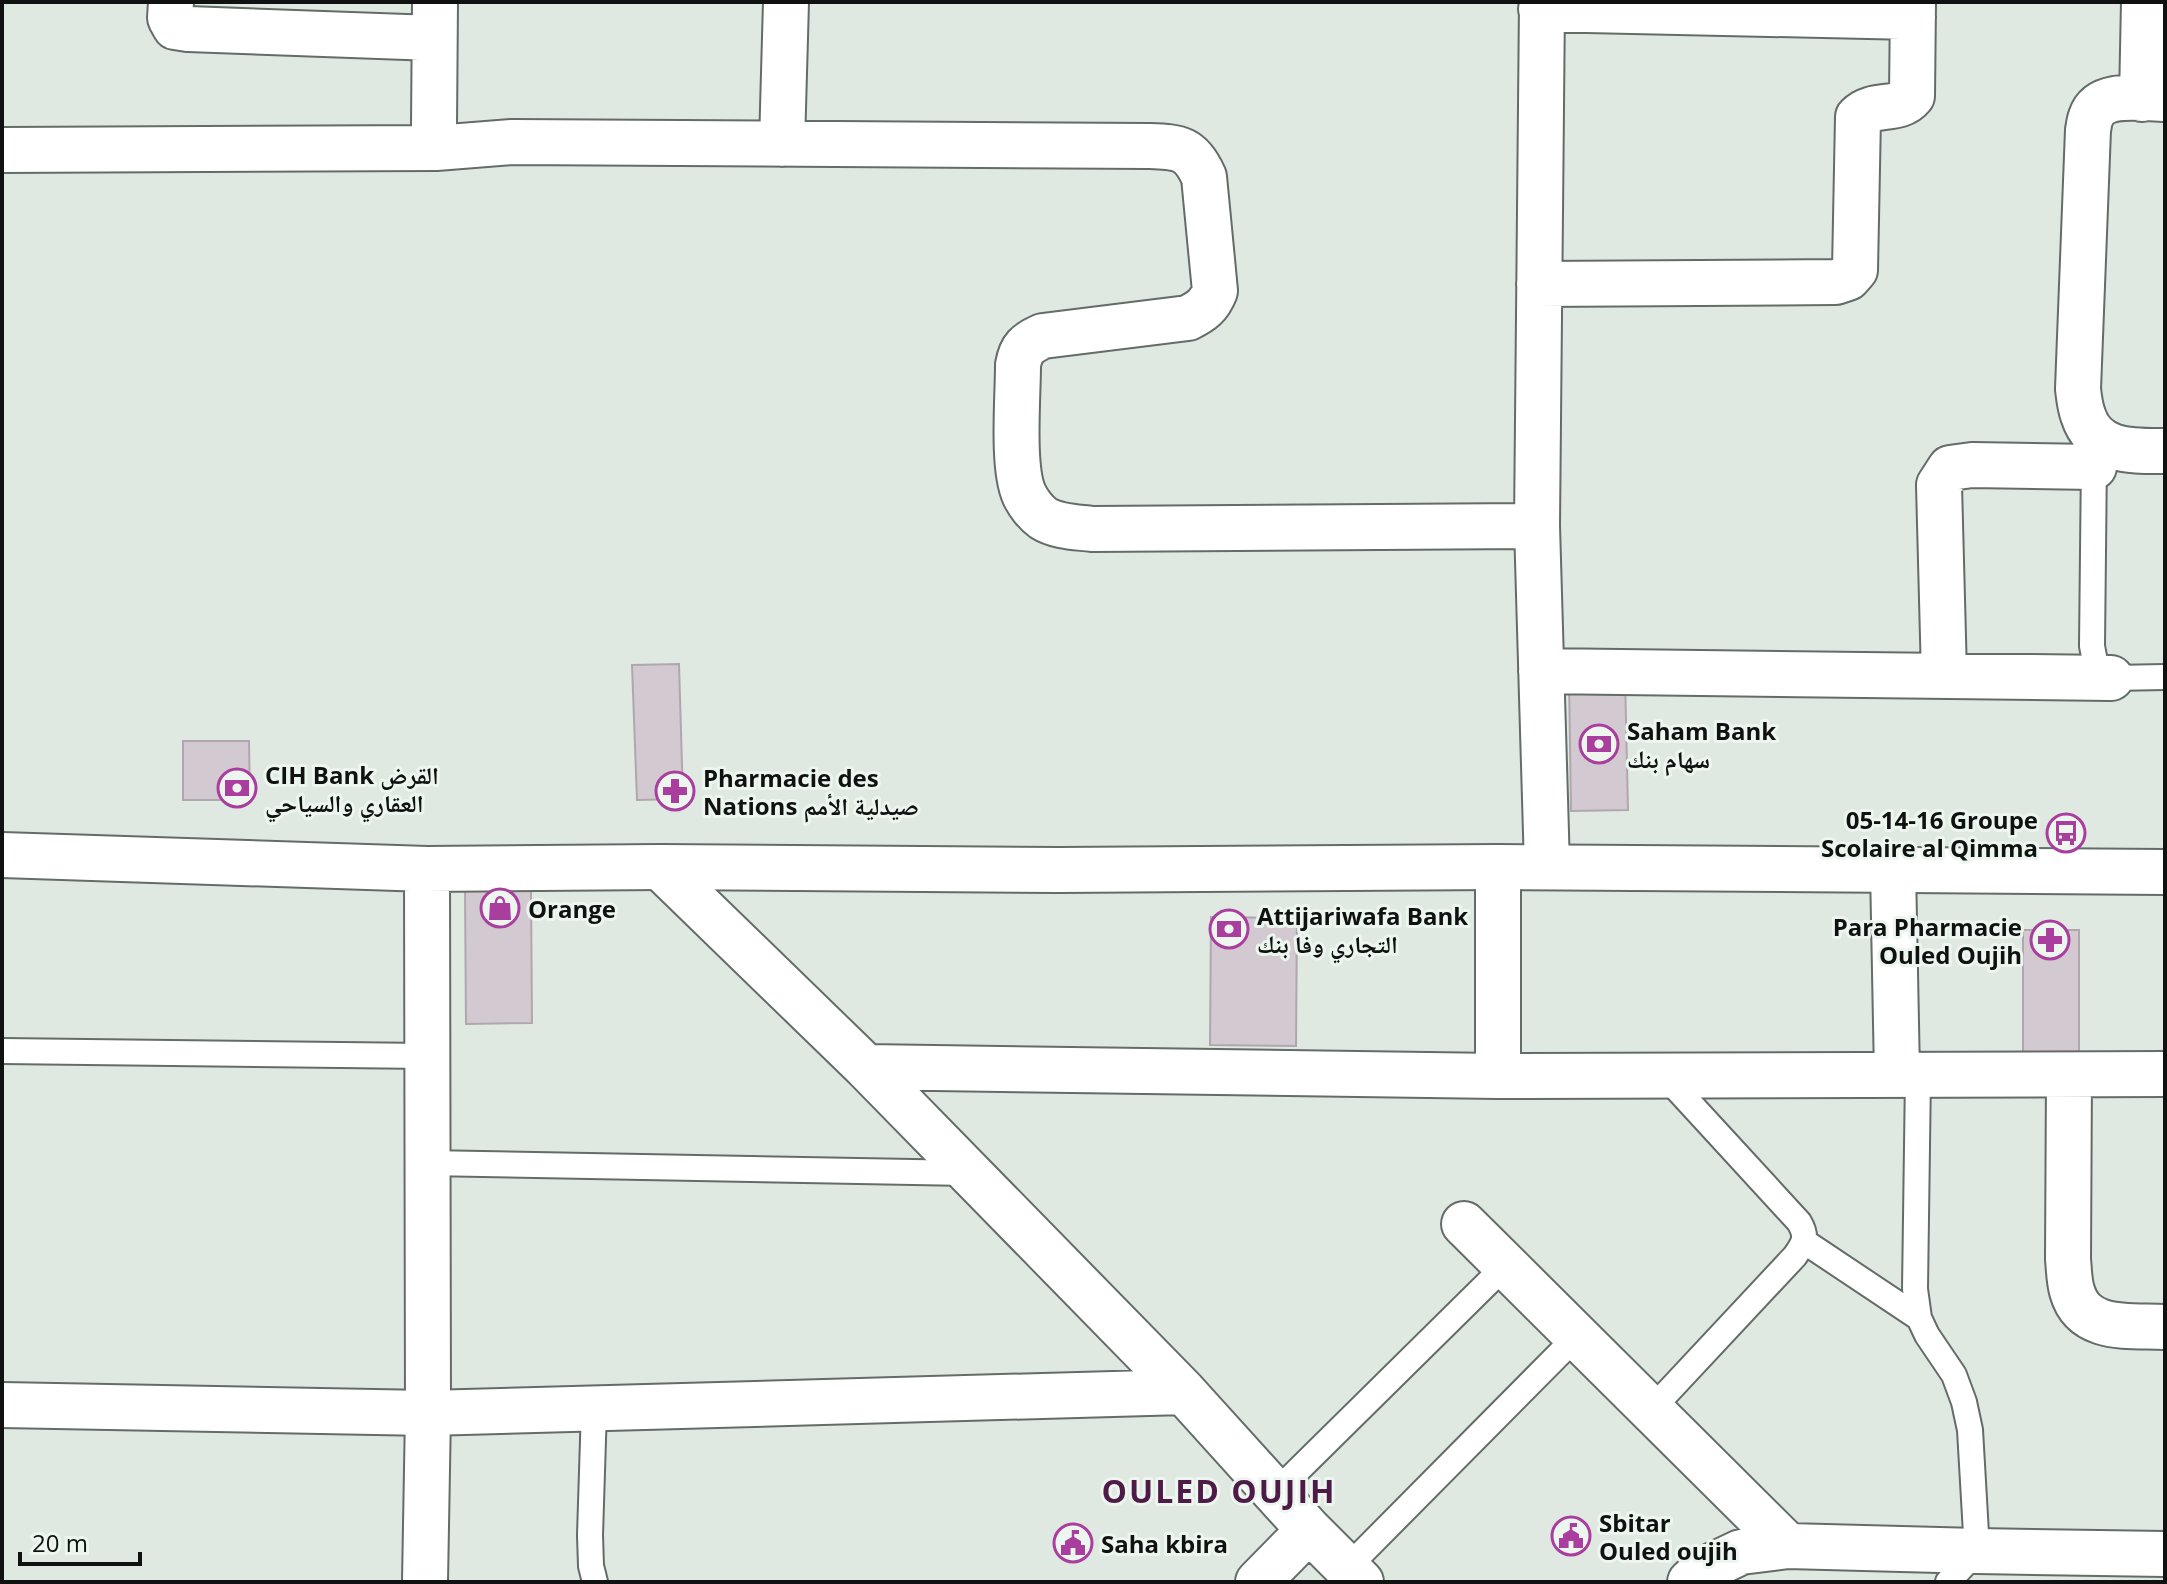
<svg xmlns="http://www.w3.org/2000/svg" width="2167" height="1584" font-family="'Open Sans','Noto Naskh Arabic',sans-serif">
	<rect width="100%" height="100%" fill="#dfe9e2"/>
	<path fill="#d3c9d1" stroke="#b0a7ae" stroke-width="2" d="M679,664L683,799L637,800L632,665Z
		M1625,676L1628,810L1571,811L1569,678Z
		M183,741H249L250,800H183Z
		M531,890L532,1023L466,1024L465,891Z
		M1211,917L1297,918L1296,1046L1210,1045Z
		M2023,930H2079V1053H2023Z"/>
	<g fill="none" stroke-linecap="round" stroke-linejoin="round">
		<defs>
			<path id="service" d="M2094,458L2092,646L2096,667L2111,678L2165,677
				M2,1051L427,1056
				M1918,1075L1915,1289L1919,1318L1927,1335L1954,1375L1964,1402L1970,1430L1977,1551L1948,1582
				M427,1163L968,1173
				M1805,1242L1919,1318
				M594,1408L590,1535L591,1566L595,1582
				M1651,1410L1795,1256C1804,1243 1808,1237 1799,1222L1664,1075
				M1275,1493L1506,1265
				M1347,1568L1577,1336"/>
			<path id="minor" d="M171,2L170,18L175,27L188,29L434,38
				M435,2L434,125L436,148L512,142L1150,146C1180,147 1191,148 1204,177L1215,291C1209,306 1202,311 1188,318L1043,336C1027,343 1021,348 1018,365C1018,397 1012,467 1024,494C1028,503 1036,513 1043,518C1057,527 1076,527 1092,529L1537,526
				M1542,2L1537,526L1547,867
				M1541,9L1913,17
				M2142,99L2144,2
				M2165,99C2143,99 2100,90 2091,117C2089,121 2089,126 2088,130L2078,389C2079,398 2080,407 2083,415C2095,453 2132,451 2165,451
				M782,144L786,2
				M2,150L436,148
				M1539,284L1836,282L1848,278L1855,270L1858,117C1874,101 1898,113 1912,96L1913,2
				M1541,671L2111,678
				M1944,675L1939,485L1950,468L1972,465L2094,467
				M660,867L866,1067L1184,1392L1309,1530L1361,1582
				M1498,867V1076
				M1893,869L1897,1074
				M866,1067L1498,1076L2165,1074
				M2069,1075L2068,1259C2069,1269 2069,1281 2072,1291C2084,1333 2130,1325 2165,1327
				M1464,1224L1788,1546
				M2,1405L428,1413L1184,1392
				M1258,1582L1309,1530
				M1690,1582L1703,1570L1741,1552L1788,1546L1977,1551L2165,1554"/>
			<path id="tertiary" d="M2,855L427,869L660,867L1059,870L1498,867L2165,872
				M425,1582L428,1413L427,869"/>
		</defs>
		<use href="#service" stroke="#636c66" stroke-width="28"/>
		<use href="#minor" stroke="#636c66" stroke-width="48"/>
		<use href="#tertiary" stroke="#636c66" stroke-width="48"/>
		<use href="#service" stroke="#fff" stroke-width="24"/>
		<use href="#minor" stroke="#fff" stroke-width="44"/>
		<use href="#tertiary" stroke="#fff" stroke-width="44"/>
	</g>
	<defs>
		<symbol id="bank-ring" viewBox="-11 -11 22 22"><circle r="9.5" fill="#ecf6ef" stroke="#aa3e9e" stroke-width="1.5"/><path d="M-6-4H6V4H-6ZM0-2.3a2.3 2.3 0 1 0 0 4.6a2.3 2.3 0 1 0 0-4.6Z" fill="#aa3e9e"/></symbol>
		<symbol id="pharmacy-ring" viewBox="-11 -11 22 22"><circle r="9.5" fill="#ecf6ef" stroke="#aa3e9e" stroke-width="1.5"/><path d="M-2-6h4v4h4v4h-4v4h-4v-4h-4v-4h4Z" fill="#aa3e9e"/></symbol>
		<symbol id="bus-ring" viewBox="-11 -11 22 22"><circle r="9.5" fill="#ecf6ef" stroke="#aa3e9e" stroke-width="1.5"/><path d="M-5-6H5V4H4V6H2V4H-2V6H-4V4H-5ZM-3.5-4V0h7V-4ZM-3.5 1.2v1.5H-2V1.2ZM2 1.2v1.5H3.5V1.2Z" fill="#aa3e9e"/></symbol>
		<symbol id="shop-ring" viewBox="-11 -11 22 22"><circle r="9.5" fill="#ecf6ef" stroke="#aa3e9e" stroke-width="1.5"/><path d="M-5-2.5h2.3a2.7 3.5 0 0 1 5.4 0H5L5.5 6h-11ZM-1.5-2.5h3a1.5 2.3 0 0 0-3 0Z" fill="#aa3e9e"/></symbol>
		<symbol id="civic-ring" viewBox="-11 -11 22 22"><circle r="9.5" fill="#ecf6ef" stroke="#aa3e9e" stroke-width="1.5"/><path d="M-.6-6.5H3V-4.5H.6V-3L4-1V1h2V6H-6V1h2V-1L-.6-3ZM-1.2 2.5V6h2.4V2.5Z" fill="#aa3e9e"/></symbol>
	</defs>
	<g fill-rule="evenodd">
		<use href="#bank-ring" x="1577" y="722" width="44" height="44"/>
		<use href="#bank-ring" x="215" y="766" width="44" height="44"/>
		<use href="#pharmacy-ring" x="653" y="769" width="44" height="44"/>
		<use href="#bus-ring" x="2044" y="811" width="44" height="44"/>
		<use href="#shop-ring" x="478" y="886" width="44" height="44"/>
		<use href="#bank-ring" x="1207" y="907" width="44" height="44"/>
		<use href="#pharmacy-ring" x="2028" y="918" width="44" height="44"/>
		<use href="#civic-ring" x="1549" y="1514" width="44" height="44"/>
		<use href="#civic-ring" x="1051" y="1521" width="44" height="44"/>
	</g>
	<g text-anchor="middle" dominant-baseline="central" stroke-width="6" stroke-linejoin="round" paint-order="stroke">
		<g font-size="24" font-weight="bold" fill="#0f1210" stroke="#ecf6ef" text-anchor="start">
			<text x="1627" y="730">Saham Bank<tspan x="1627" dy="28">سهام بنك</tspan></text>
			<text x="265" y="774">CIH Bank القرض<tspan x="265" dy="28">العقاري والسياحي</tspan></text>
			<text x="703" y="777">Pharmacie des<tspan x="703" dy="28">Nations صيدلية الأمم</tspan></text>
			<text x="2038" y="819" text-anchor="end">05-14-16 Groupe<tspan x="2038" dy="28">Scolaire al Qimma</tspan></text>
			<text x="528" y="908">Orange</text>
			<text x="1257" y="915">Attijariwafa Bank<tspan x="1257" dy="28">التجاري وفا بنك</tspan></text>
			<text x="2022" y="926" text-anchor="end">Para Pharmacie<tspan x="2022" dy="28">Ouled Oujih</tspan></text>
			<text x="1599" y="1522">Sbitar<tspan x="1599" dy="28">Ouled oujih</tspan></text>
			<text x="1101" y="1543">Saha kbira</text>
		</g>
		<g font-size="32" font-weight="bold" letter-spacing="2" fill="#4e1a48" stroke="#ecf6ef">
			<text x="1219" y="1490">OULED OUJIH</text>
		</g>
	</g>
	<rect width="2167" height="1584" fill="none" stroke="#0f1210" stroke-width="8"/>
	<path d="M20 1552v12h120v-12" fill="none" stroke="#0f1210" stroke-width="4"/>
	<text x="32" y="1552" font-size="24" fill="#0f1210" stroke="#ecf6ef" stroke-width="6" paint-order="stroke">20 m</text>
</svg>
